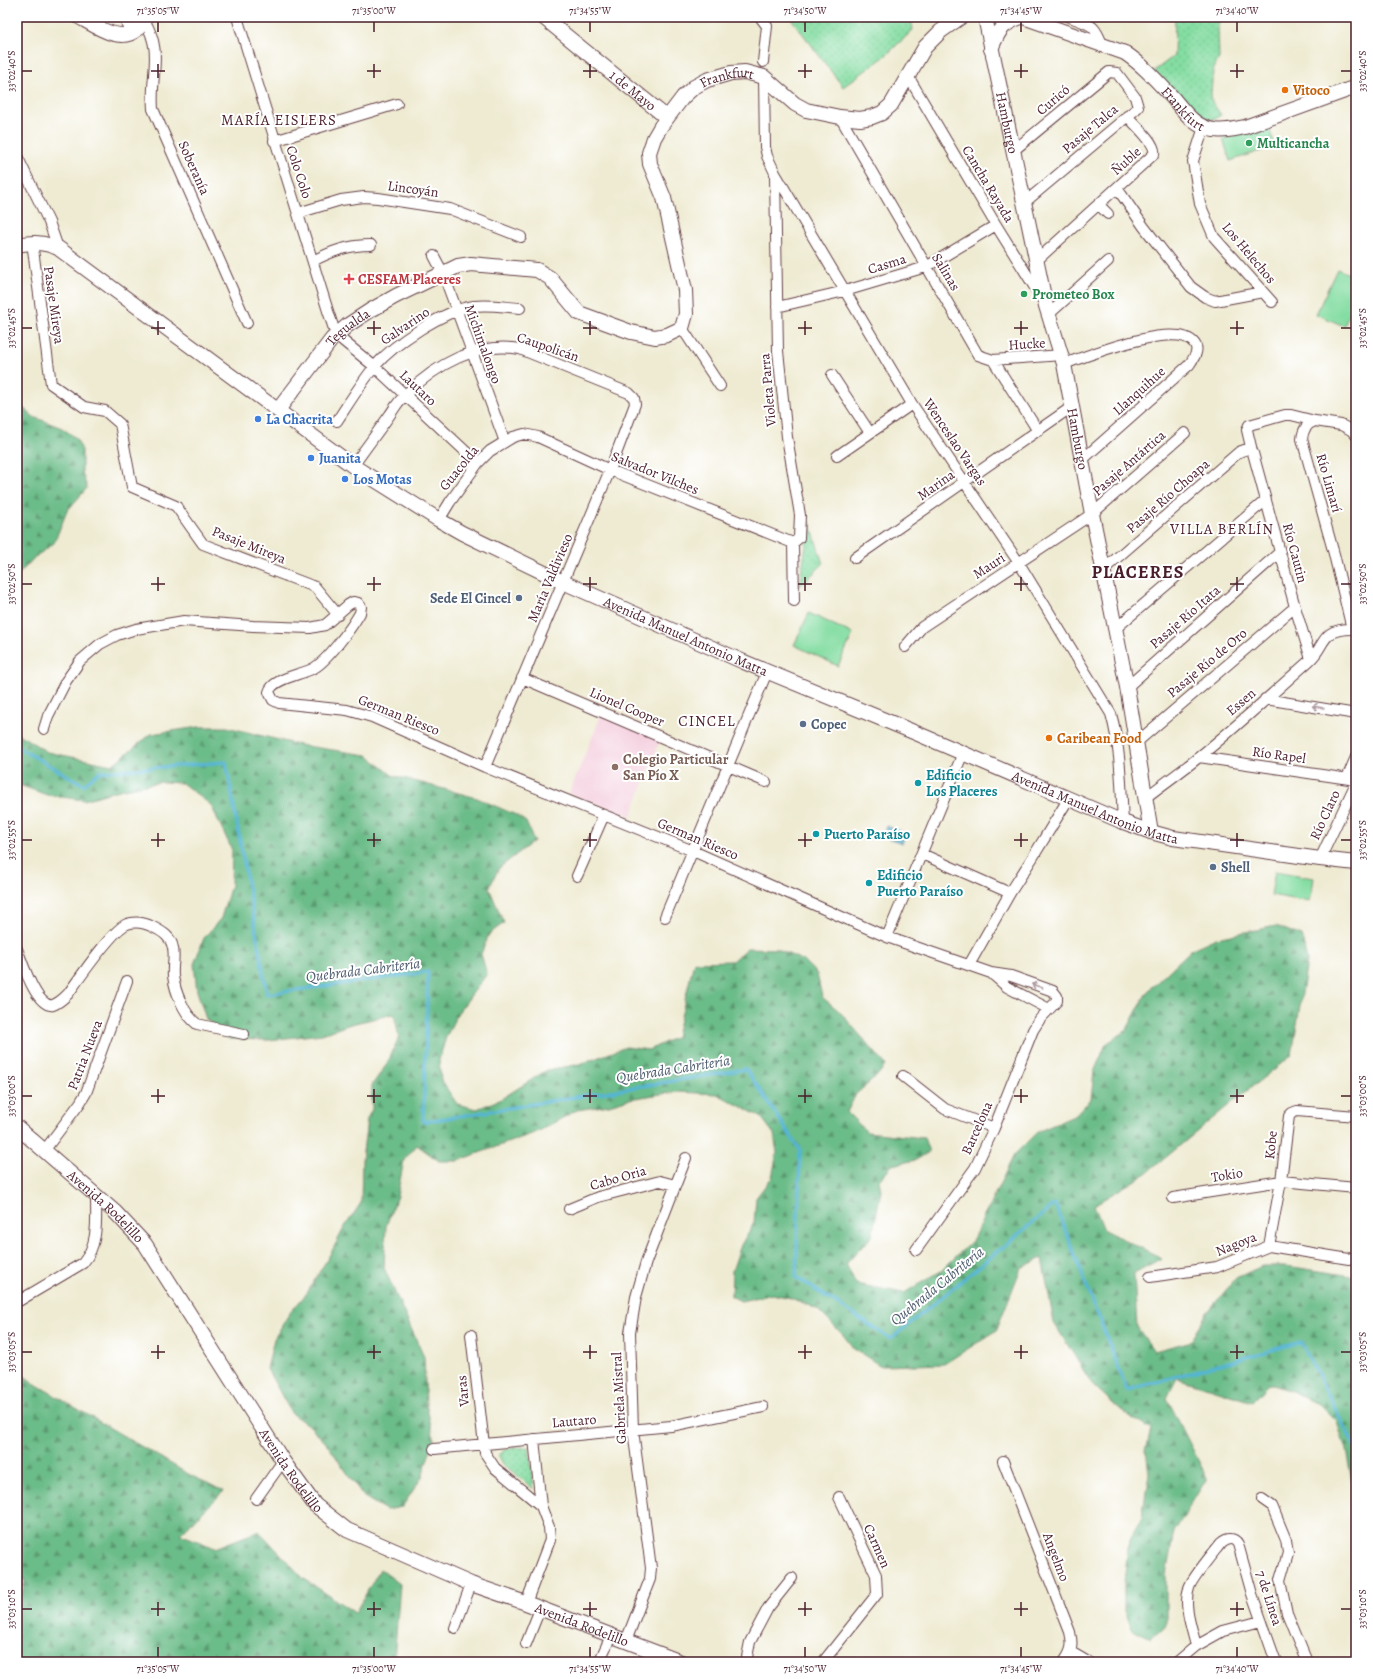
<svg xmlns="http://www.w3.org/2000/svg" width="1373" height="1679" font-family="Alegreya,serif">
	<defs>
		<pattern id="grass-dots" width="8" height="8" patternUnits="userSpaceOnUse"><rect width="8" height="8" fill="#84dda2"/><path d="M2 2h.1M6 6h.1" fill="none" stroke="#74bd8c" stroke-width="1.8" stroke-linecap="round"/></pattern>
		<pattern id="forest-firs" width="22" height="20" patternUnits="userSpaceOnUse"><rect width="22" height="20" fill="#6bbc88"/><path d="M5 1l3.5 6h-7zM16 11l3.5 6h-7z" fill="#5a986f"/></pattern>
		<pattern id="water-ripples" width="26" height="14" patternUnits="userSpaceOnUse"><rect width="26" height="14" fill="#54b5d3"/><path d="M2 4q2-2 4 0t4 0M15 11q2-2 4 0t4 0" fill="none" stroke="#4893ab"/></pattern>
	</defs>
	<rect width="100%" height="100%" fill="#fff"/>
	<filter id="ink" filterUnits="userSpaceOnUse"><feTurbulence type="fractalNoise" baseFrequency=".025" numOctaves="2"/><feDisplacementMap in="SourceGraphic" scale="8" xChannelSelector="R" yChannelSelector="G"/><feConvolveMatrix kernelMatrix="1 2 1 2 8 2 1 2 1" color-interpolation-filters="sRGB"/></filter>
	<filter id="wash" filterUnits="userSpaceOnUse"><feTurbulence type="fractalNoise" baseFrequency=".012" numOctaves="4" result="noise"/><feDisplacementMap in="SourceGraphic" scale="16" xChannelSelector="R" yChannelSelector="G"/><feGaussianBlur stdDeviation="0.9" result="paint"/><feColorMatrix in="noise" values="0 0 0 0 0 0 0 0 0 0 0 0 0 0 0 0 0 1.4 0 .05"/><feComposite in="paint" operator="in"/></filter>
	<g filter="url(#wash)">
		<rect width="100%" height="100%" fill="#efebd3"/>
		<path fill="#f4cfde" d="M601,716L660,740L631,816L569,794Z"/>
		<path fill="url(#grass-dots)" stroke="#677e66" d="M790,17H911L913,30L884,57L843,87Z
			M1175,17H1221L1218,25L1219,58L1213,71L1211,93L1212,102L1221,115L1214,119H1206L1191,115L1154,71L1174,56Z
			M810,522L823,564L799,587Z
			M529,1447L534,1489L503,1464L499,1456C505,1446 519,1448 529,1447Z"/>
		<path fill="url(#forest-firs)" stroke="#5a6e5a" d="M17,403L34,417L62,428L76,438L82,450V472L87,488L67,511L54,543L34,558L17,576Z
			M199,727H227L299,745L367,755L392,775L477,798L516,815L526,822L534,841L499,868L489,888L504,923L489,934L481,954L487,974L457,1014L446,1037L439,1060L441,1080L457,1104L477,1109L501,1099L547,1070L581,1064L626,1047L649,1050L676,1037L694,962L732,961L747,948L777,949L804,961L817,974L822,997L839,1011L886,1065L876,1077L856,1094L847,1112L867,1132L924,1138L929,1152L916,1160L892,1165L879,1180L881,1191L872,1236L846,1264L856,1284L904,1293L941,1271L972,1241L1014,1155L1037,1132L1076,1115L1091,1099L1094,1072L1106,1044L1126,1031L1147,992L1192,949L1216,938L1276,926L1302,936L1307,962L1292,1055L1229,1105L1147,1173L1094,1205L1104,1230L1162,1258L1134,1273L1137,1327L1154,1351L1192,1341L1206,1314L1236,1278L1262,1266H1286L1352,1276L1356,1274V1494L1354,1492L1346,1450L1337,1422L1319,1404L1292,1391L1269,1384L1252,1402L1177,1378L1167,1398L1207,1478L1174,1532L1166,1575V1625L1151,1639L1131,1629L1124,1611V1583L1129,1540L1142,1517L1149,1473L1146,1450L1151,1430L1121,1411L1092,1384L1054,1323L1042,1258L1021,1268L996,1331L944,1364L881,1366L854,1349L844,1336L817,1309L791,1298L772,1294L741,1301L731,1296L732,1271L741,1245L754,1223L756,1198L772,1177L777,1153L774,1134L761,1117L717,1094L677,1092L661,1094L629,1099L609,1105L577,1110L537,1132L457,1161H439L417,1145L404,1160L397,1196L386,1226L384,1268L424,1357L426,1404L434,1439L422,1477L402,1507L386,1510L364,1497L327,1444L311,1427L292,1414L267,1369L274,1339L289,1314L307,1293L332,1251L344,1228L361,1203L362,1160L367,1119L372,1109V1085L387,1064L399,1037L394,1014L351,1024L322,1034L269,1040L229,1039L206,1019L197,991L194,964L204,938L221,918L231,885L232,850L211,805L182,783L161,782L119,790L84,800L47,795L17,784V733L47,752L112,765L151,734Z
			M17,1370L32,1382L190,1475L224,1491L180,1534L215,1548L259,1531L303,1578L355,1613L380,1569L400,1584L394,1661L396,1662H17V1621L25,1579L17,1581V1439L21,1432L17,1429Z"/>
		<path fill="#84dda2" stroke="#677e66" d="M1268,124L1275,146L1230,161L1223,139Z
			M1337,269L1356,277V300L1344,326L1316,314Z
			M809,613L853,634L838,666L794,645Z
			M1275,871L1314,878L1310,902L1271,895Z"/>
		<path fill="url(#water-ripples)" stroke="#4f6a7f" d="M887,826L906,834L902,843L883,836Z"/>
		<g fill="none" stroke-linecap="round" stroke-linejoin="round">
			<path stroke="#54b5d3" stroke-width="3.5" d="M17,747L84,785L99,772L226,762L267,994L428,972L423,1122L746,1069L800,1150L796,1277L891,1339L1055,1204L1127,1390L1301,1342L1356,1449"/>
		</g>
	</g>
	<g filter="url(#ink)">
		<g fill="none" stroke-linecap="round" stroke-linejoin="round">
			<defs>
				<path id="street" d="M124,17L131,34
					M237,17L328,311L336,335L375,367L478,463
					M760,17L767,26L763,62
					M1070,17C1090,25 1094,23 1102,44
					M144,20C164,52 150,74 153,109L247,323
					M908,76L996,225L1042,299
					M764,77L765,147L767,156L775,173L912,404L1019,563L1111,714C1121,749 1121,786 1123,822
					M840,117L978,355L993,360L1038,431
					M1204,127L1193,161L1200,204L1214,237L1272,302
					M274,141L397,104
					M1013,151L1109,72L1117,73L1135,97L1138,107L1135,110L1024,203
					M17,156L49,222L58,248
					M775,175L778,351L787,437L800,515L799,538L793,543L794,601
					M1117,188L1144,227L1191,287L1205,297L1215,301L1263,292
					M1099,205L1108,214
					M298,213L341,200L364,197L378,198L450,209L521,237
					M32,242L51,384L84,407L105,411L120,424L132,487L176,506L203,544L315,587L338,615
					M434,256L443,273L505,442
					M313,261C332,251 349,245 371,245
					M1036,261L1154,154C1157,144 1134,124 1127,116
					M777,307L845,291L926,267L996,225
					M1049,314L1108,261
					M682,328L720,386
					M993,360L1062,355
					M1064,364C1087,356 1176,320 1194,343C1200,350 1194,358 1189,365L1082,460
					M832,375L870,433
					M337,421C349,403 361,383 375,366C394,344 444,310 474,306C489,304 505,307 520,308
					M1315,421C1306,424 1303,430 1302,439L1334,554L1352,629
					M1252,451L1247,430L1249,425L1285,415H1291L1315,421L1341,425L1351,430L1356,435
					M837,456L912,404
					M353,466C365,449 377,433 389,416C394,409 399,400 406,394C436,365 477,341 520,349L629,393L634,398L635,404L610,470L485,767
					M439,520L450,502L478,463L490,451L513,437L524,434L538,437L610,470L793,543
					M855,558L1073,406
					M1103,570L1239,452C1244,450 1249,447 1253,453L1295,607L1311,659
					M1115,629L1266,500
					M905,647L922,627L1092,514L1185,433
					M522,678L766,782
					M1127,687L1280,552
					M1265,699L1356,714
					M44,729L48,716L66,681L80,661L100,644L117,635L136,629L184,621L253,626L310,628L325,625L348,605L353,602L358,603L361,607L360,613C352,627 326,663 312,669C300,675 272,679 269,692L273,700L279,703L347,710L372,717L485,767L693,851L887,937L991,973L1011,976L1053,991L1057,996V1001L1040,1019L1033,1030L994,1128L975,1168L916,1250
					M1137,742L1295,607
					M1199,757L1356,780
					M1347,778L1356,757
					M1145,798C1163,784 1182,771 1199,757C1236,727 1273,693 1309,661C1327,645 1319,629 1352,629
					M922,854L1010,893
					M1320,859L1356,783
					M577,876L604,815
					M665,917L767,672
					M887,937L963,753
					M17,949C22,961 36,1008 53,1005C59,1003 64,998 68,994C79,979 112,930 127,924C136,921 145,923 153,927C163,932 171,937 173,948C175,957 172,967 173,976C175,992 184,1014 197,1024L244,1034
					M969,965L1010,893L1033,857L1069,798
					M991,973L1007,987L1049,1009
					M903,1076L945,1109L994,1128
					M44,1151L80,1103L86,1093L127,981
					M1173,1198L1281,1181L1356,1188
					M569,1209L598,1197L660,1181L675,1185
					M1269,1246L1281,1181L1289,1116L1292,1113L1297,1111L1356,1116
					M1150,1277L1217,1267L1269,1246L1349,1259L1356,1256
					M17,1302L83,1263C99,1244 96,1219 96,1196
					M471,1335L485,1453L495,1468L541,1506
					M434,1449L671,1426L763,1407
					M1003,1461L1070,1632C1073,1645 1072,1651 1064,1662
					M256,1499L283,1461
					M1262,1499L1272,1506L1286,1540L1288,1553L1280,1580L1287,1613L1307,1662
					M526,1603L550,1540L549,1527L541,1506L534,1439
					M455,1628L471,1584
					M626,1641L650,1579L651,1568L633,1430L630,1333L636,1297L646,1262L686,1158
					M526,1644L540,1609
					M1196,1646C1192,1628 1183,1606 1189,1588C1191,1579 1214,1552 1221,1543C1227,1538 1234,1537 1238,1544L1252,1594L1276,1662
					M1071,1652L1088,1662
					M599,1662L611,1636
					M746,1662L750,1642L768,1608L792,1578
					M823,1662L877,1594L876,1575L839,1497
					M1177,1662L1196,1646L1223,1631L1261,1621"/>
				<g id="secondary">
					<path d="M79,17C94,25 120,44 136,30C141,27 143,22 144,17"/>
					<path id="s1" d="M543,17L666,117"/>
					<path id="s2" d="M985,17L1046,306L1064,364L1092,514L1127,687L1151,832"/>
					<path id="s3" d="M1023,17L1125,53C1143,65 1157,81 1172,97C1184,111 1194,127 1214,130C1224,132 1235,129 1245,127L1356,87"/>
					<path d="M991,49C999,30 1002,24 1021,17"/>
					<path id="s4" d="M17,245C33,242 43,242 58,248L353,466L439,520L462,533L563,582L744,662L916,733L1123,822L1151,832L1173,838L1320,859L1356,863"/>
					<path id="s5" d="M278,410L332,339L348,325L371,310L396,296L458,266L471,264L537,270L550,278L579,313L631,332L655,337L667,335L682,328L686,314L685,290L664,198L650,164L649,153L654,138L661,126L683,97L694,87L707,80L731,73L745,72L764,77L795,104L806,110L840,117L860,119L872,117L882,113L891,105L925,47L941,31L961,17"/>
					<path id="s6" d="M17,1127L115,1212L145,1244L283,1461L315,1505L347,1530L471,1584L526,1603L681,1662"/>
				</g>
			</defs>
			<use href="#street" stroke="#633e44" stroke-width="12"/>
			<use href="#secondary" stroke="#633e44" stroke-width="16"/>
			<use href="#street" stroke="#fff" stroke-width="10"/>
			<use href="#secondary" stroke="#fff" stroke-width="14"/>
		</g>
		<defs><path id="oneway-shaft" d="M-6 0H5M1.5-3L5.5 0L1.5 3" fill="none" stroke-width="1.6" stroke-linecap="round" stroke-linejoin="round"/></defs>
		<g stroke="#ae9aa0">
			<use href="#oneway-shaft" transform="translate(1318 707) rotate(-171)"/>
			<use href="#oneway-shaft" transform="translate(1037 986) rotate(-160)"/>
		</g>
	</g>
	<path fill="none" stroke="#4a1f2b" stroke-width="1.5" d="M158,22V32M374,22V32M590,22V32M805,22V32M1021,22V32M1237,22V32M158,64V78M374,64V78M590,64V78M805,64V78M1021,64V78M1237,64V78M22,71H32M151,71H165M367,71H381M583,71H597M798,71H812M1014,71H1028M1230,71H1244M1341,71H1351M158,321V335M374,321V335M590,321V335M805,321V335M1021,321V335M1237,321V335M22,328H32M151,328H165M367,328H381M583,328H597M798,328H812M1014,328H1028M1230,328H1244M1341,328H1351M158,577V591M374,577V591M590,577V591M805,577V591M1021,577V591M1237,577V591M22,584H32M151,584H165M367,584H381M583,584H597M798,584H812M1014,584H1028M1230,584H1244M1341,584H1351M158,833V847M374,833V847M590,833V847M805,833V847M1021,833V847M1237,833V847M22,840H32M151,840H165M367,840H381M583,840H597M798,840H812M1014,840H1028M1230,840H1244M1341,840H1351M158,1089V1103M374,1089V1103M590,1089V1103M805,1089V1103M1021,1089V1103M1237,1089V1103M22,1096H32M151,1096H165M367,1096H381M583,1096H597M798,1096H812M1014,1096H1028M1230,1096H1244M1341,1096H1351M158,1345V1359M374,1345V1359M590,1345V1359M805,1345V1359M1021,1345V1359M1237,1345V1359M22,1352H32M151,1352H165M367,1352H381M583,1352H597M798,1352H812M1014,1352H1028M1230,1352H1244M1341,1352H1351M158,1602V1616M374,1602V1616M590,1602V1616M805,1602V1616M1021,1602V1616M1237,1602V1616M22,1609H32M151,1609H165M367,1609H381M583,1609H597M798,1609H812M1014,1609H1028M1230,1609H1244M1341,1609H1351M158,1647V1657M374,1647V1657M590,1647V1657M805,1647V1657M1021,1647V1657M1237,1647V1657"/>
	<g fill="#e8710a" stroke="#fff" stroke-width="1.5">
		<circle cx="1285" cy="90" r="4"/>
		<circle cx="1049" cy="738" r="4"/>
	</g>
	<g fill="#2e9e5b" stroke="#fff" stroke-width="1.5">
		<circle cx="1249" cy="143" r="4"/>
		<circle cx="1024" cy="294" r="4"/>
	</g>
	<path fill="#e0444e" stroke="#fff" stroke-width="1.5" d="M347 273h4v4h4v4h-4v4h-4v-4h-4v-4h4z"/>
	<g fill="#3f7fe0" stroke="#fff" stroke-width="1.5">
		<circle cx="258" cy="419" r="4"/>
		<circle cx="311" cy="458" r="4"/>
		<circle cx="345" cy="479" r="4"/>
	</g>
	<g fill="#5c6f8a" stroke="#fff" stroke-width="1.5">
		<circle cx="519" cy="598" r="4"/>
		<circle cx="803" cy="724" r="4"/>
		<circle cx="1213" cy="867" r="4"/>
	</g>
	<circle fill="#8d6e63" stroke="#fff" stroke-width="1.5" cx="615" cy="767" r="4"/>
	<g fill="#0f9aa8" stroke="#fff" stroke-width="1.5">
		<circle cx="918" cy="783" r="4"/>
		<circle cx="816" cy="834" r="4"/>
		<circle cx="869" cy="883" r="4"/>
	</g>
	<g text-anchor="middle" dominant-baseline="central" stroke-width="4" stroke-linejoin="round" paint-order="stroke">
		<g font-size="14" fill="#4a1f2b" stroke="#fff">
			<text stroke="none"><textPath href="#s5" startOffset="781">Frankfurt</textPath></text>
			<text stroke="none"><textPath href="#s1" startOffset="116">1 de Mayo</textPath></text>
			<text transform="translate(1053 100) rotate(-40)">Curicó</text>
			<text stroke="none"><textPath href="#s3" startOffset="189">Frankfurt</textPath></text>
			<text stroke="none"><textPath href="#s2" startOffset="108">Hamburgo</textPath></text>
			<text transform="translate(1090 129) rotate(-40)">Pasaje Talca</text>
			<text transform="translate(1126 161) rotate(-42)">Ñuble</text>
			<text transform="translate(194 168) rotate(66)">Soberanía</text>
			<text transform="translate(299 172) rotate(72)">Colo Colo</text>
			<text transform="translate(988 184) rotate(59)">Cancha Rayada</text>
			<text transform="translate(413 189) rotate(8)">Lincoyán</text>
			<text transform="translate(1249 253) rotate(50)">Los Helechos</text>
			<text transform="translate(887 264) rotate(-17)">Casma</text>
			<text transform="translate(946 272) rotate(59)">Salinas</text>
			<text transform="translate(54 305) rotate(82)">Pasaje Mireya</text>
			<text transform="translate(405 326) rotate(-34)">Galvarino</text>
			<text stroke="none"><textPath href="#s5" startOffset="109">Tegualda</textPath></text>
			<text transform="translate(483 344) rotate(70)">Michimalongo</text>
			<text transform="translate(1027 344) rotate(-4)">Hucke</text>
			<text transform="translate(548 347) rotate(19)">Caupolicán</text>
			<text transform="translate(418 388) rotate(43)">Lautaro</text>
			<text transform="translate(768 390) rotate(-95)">Violeta Parra</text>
			<text transform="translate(1139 391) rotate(-42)">Llanquihue</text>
			<text stroke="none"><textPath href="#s2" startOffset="432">Hamburgo</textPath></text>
			<text transform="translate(955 442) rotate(56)">Wenceslao Vargas</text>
			<text transform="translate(1129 463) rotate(-41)">Pasaje Antártica</text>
			<text transform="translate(459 468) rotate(-51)">Guacolda</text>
			<text transform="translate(655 473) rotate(22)">Salvador Vilches</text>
			<text transform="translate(1329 483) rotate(74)">Río Limarí</text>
			<text transform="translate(936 485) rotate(-35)">Marina</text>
			<text transform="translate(1168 496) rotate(-41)">Pasaje Río Choapa</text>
			<text transform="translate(249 545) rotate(22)">Pasaje Mireya</text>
			<text transform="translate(1295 553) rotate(75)">Río Cautin</text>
			<text transform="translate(989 566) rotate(-33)">Mauri</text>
			<text transform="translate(550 578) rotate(-67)">María Valdivieso</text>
			<text transform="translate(1185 617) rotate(-41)">Pasaje Río Itata</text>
			<text stroke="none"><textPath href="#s4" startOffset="783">Avenida Manuel Antonio Matta</textPath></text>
			<text transform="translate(1207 663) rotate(-40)">Pasaje Río de Oro</text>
			<text transform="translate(1241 702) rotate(-41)">Essen</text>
			<text transform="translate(627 707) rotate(23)">Lionel Cooper</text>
			<text transform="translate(399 715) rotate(22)">German Riesco</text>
			<text transform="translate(1279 755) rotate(8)">Río Rapel</text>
			<text stroke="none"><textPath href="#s4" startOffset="1227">Avenida Manuel Antonio Matta</textPath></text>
			<text transform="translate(1325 815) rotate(-65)">Río Claro</text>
			<text transform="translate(698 839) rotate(23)">German Riesco</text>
			<text transform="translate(85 1055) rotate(-69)">Patria Nueva</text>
			<text transform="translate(977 1128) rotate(-66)">Barcelona</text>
			<text transform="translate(1271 1145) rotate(-84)">Kobe</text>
			<text transform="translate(1227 1175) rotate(-9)">Tokio</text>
			<text transform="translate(618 1178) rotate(-16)">Cabo Oria</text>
			<text stroke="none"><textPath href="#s6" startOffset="119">Avenida Rodelillo</textPath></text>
			<text transform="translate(1236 1244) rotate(-22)">Nagoya</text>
			<text transform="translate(463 1391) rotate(-96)">Varas</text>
			<text transform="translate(619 1398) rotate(-93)">Gabriela Mistral</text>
			<text transform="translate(574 1421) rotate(-5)">Lautaro</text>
			<text stroke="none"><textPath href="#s6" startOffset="443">Avenida Rodelillo</textPath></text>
			<text transform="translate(877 1546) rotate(66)">Carmen</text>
			<text transform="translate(1056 1557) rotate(69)">Angelmo</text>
			<text transform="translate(1269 1598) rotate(72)">7 de Línea</text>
			<text stroke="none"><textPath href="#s6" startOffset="779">Avenida Rodelillo</textPath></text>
		</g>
		<g font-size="14" font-weight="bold" fill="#c56008" stroke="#fff" text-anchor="start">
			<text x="1293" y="90">Vitoco</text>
			<text x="1057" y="738">Caribean Food</text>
		</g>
		<g font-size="14" font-weight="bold" fill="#27864d" stroke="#fff" text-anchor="start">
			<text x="1257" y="143">Multicancha</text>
			<text x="1032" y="294">Prometeo Box</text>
		</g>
		<g font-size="14" font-weight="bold" fill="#be3a42" stroke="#fff" text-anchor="start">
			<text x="358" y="279">CESFAM Placeres</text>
		</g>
		<g font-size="14" font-weight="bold" fill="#366cbe" stroke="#fff" text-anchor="start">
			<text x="266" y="419">La Chacrita</text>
			<text x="319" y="458">Juanita</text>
			<text x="353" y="479">Los Motas</text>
		</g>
		<g font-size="14" font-weight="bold" fill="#4e5e75" stroke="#fff" text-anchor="start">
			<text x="511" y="598" text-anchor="end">Sede El Cincel</text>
			<text x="811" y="724">Copec</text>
			<text x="1221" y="867">Shell</text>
		</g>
		<g font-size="14" font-weight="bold" fill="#785e54" stroke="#fff" text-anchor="start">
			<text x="623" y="759">Colegio Particular<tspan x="623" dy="16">San Pío X</tspan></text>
		</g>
		<g font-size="14" font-weight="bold" fill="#0d838f" stroke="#fff" text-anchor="start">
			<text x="926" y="775">Edificio<tspan x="926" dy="16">Los Placeres</tspan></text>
			<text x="824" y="834">Puerto Paraíso</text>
			<text x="877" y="875">Edificio<tspan x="877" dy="16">Puerto Paraíso</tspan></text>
		</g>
		<g font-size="15" letter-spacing="1" fill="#4a1f2b" stroke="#fff">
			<text x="279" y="120">MARÍA EISLERS</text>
			<text x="1222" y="529">VILLA BERLÍN</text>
			<text x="707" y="721">CINCEL</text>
		</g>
		<g font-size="15" font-style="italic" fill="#4e5b6e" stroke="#fff">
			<text transform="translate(363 970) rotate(-7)">Quebrada Cabritería</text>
			<text transform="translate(673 1069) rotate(-9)">Quebrada Cabritería</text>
			<text transform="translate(937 1286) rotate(-39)">Quebrada Cabritería</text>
		</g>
		<g font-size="18" font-weight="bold" letter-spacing="1" fill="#4a1f2b" stroke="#fff">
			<text x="1138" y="572">PLACERES</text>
		</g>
	</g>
	<rect width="1373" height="1679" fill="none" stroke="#fff" stroke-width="44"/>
	<rect x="22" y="22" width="1329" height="1635" fill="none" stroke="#4a1f2b" stroke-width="1.5"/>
	<g font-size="10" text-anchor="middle" fill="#4a1f2b">
		<text x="158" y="14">71°35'05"W</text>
		<text x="374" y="14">71°35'00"W</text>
		<text x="590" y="14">71°34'55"W</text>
		<text x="805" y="14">71°34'50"W</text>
		<text x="1021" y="14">71°34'45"W</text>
		<text x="1237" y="14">71°34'40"W</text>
		<text transform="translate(11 71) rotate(-90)" y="4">33°02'40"S</text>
		<text transform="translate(1362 71) rotate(-90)" y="4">33°02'40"S</text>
		<text transform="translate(11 328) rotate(-90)" y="4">33°02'45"S</text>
		<text transform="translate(1362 328) rotate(-90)" y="4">33°02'45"S</text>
		<text transform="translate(11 584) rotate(-90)" y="4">33°02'50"S</text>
		<text transform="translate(1362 584) rotate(-90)" y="4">33°02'50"S</text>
		<text transform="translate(11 840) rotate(-90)" y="4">33°02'55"S</text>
		<text transform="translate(1362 840) rotate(-90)" y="4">33°02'55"S</text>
		<text transform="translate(11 1096) rotate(-90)" y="4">33°03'00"S</text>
		<text transform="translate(1362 1096) rotate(-90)" y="4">33°03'00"S</text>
		<text transform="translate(11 1352) rotate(-90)" y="4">33°03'05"S</text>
		<text transform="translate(1362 1352) rotate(-90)" y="4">33°03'05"S</text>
		<text transform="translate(11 1609) rotate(-90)" y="4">33°03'10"S</text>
		<text transform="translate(1362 1609) rotate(-90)" y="4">33°03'10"S</text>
		<text x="158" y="1672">71°35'05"W</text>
		<text x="374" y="1672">71°35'00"W</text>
		<text x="590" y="1672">71°34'55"W</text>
		<text x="805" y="1672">71°34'50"W</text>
		<text x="1021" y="1672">71°34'45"W</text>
		<text x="1237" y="1672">71°34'40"W</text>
	</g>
</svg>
